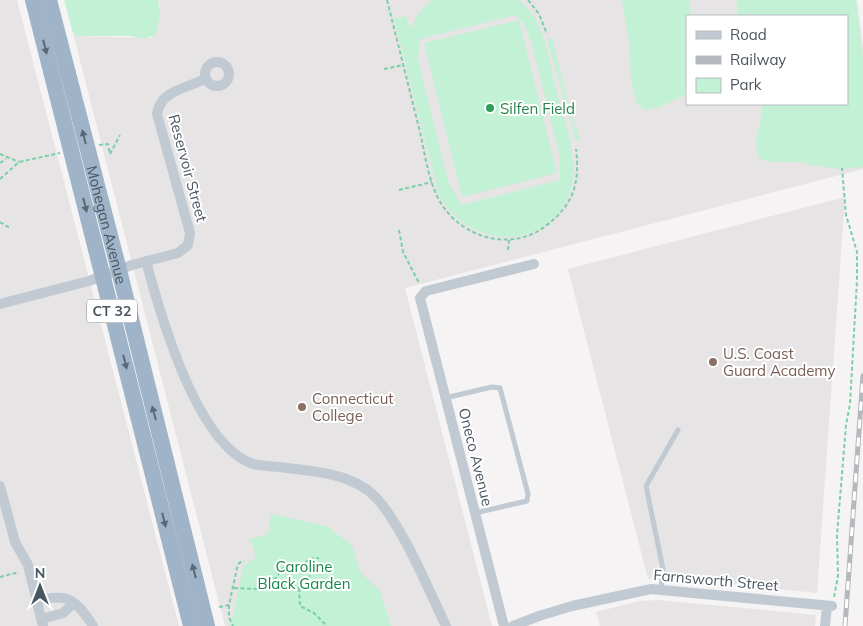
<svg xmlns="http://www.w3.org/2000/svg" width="863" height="626" font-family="Mulish,sans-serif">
	<rect width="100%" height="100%" fill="#f5f3f3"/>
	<path fill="#e6e4e5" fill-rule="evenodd" d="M0,0H17L179,626H0Z
		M158,0H857L863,47V169L405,288L492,626H225L73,33L76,36L150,38L156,35L160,6ZM687,16H847V104H687Z
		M845,197L817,593L661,577L648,579L568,269Z
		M659,600L816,615L815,626H600L596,612L640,601Z"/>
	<path fill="#c3f1d5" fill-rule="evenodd" d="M64,0H158L160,13L156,35L143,39L130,36H76L73,33Z
		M432,0H519C527,7 535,16 539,27C548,46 551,69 556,89C562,112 571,136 573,160C575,171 573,183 569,194C544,254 468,248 439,195L394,19L406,16L410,29L421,10ZM516,15L523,23L531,41L559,154L560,180L461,205L448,181L420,68L418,58L420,39Z
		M622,0H690L691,16H687V94L658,108L644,110L636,102L631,80L629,43Z
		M736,0H856L863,57V167L840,169L810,165L801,162H771L759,158C751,138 763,124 762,104H847V16H736L738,7Z
		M519,20L557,173L462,197L424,43Z
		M552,38L575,127H577L580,140L575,141L572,128L573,127L555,52L572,127L547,39Z
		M271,514L326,526L352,545L361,573L380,591L391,626H229L232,620L243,567L256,557L250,539L268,534Z"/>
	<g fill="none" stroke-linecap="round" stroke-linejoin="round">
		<path stroke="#7ad0a6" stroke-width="2" stroke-dasharray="4 2.5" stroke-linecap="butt" d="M387,0C398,44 409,88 420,132C425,154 428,178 438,198C458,237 511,254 547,225C574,204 580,182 576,149
			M528,0L539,14L547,34
			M384,69L403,65
			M99,145L108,144L110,154
			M0,154L19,162
			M110,154L120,135
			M0,163L6,159
			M0,179L19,162L60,153
			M399,190L432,182
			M0,222L10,228
			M399,230L403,252L419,283
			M508,250L509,240
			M305,563L309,559L319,558
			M0,577L19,572
			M234,588L259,589L277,581L288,588H305C309,579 313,572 306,563H303L283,568L272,583
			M299,588L300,606L314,613L327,626
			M834,597L838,576L837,535L846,425L850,404L857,280V252L846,215L842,168
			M229,605V617L233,626
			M219,607L229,605L237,568L239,563L244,561"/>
		<path stroke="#c1cad2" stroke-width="5" d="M445,398L492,387L500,388L528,494L527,501L475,513
			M661,588L663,569L646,486L678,430"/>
		<path stroke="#c1cad2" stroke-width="10" d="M205 74a12 12 0 1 1 24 0a12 12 0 1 1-24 0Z
			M146,261C160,314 197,445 253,464C261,466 271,466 279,467C309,471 341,472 366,489C396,509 429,591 446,626
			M0,304L89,281L132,265L178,253L188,245L190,233L157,114C161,89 188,89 206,78
			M0,486L15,542L28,565L43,626
			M37,601C68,592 76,600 93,626
			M42,619L63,613L73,604
			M504,626L420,298L426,291L534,264
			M513,626L539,616L572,606L651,589L832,606
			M825,626L827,606"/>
		<g stroke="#9fb4c9" stroke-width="16">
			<path d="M33,0L191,626"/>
			<path id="s1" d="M49,0L119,270L207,626"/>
		</g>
		<defs>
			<path id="rail" d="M845,626L863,376"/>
		</defs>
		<use href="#rail" stroke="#b5b8bd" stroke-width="5"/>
		<use href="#rail" stroke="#fff" stroke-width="3" stroke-dasharray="9" stroke-linecap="butt"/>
	</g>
	<defs><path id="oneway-solid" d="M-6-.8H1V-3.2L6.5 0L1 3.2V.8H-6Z" transform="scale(1.25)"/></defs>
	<g fill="#5b6976">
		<use href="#oneway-solid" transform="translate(45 47) rotate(76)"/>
		<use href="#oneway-solid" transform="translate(84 137) rotate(-104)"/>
		<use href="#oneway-solid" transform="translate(85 205) rotate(76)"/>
		<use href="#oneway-solid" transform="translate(125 362) rotate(76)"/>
		<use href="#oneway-solid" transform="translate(154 413) rotate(-105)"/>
		<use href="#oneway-solid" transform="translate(164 520) rotate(76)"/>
		<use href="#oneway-solid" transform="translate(194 571) rotate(-104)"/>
	</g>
	<circle fill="#2e9e5b" stroke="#fff" stroke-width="2" cx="490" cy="108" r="5"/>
	<g fill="#8d6e63" stroke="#fff" stroke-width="2">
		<circle cx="713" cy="362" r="5"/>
		<circle cx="302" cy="407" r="5"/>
	</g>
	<g text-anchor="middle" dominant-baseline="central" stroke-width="4" stroke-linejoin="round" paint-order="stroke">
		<rect fill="#fff" stroke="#808990" stroke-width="1" x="87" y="299.5" width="50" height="23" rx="4"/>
		<g font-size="14" font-weight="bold" fill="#4a5661">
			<text x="112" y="311">CT 32</text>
		</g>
		<g font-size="15" fill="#27864d" stroke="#fff" text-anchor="start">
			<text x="500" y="108">Silfen Field</text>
		</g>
		<g font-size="15" fill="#4a5661" stroke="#fff">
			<text transform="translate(188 168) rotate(75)">Reservoir Street</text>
			<text stroke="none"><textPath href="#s1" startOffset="232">Mohegan Avenue</textPath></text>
			<text transform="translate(476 457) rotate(76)">Oneco Avenue</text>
			<text transform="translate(716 580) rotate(5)">Farnsworth Street</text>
		</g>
		<g font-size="15" fill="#785e54" stroke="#fff" text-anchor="start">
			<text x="723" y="353">U.S. Coast<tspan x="723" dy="17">Guard Academy</tspan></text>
			<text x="312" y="398">Connecticut<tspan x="312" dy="17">College</tspan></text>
		</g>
		<g font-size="15" fill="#17864f" stroke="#fff">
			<text x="304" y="566">Caroline<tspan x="304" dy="17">Black Garden</tspan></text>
		</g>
	</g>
	<rect x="686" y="15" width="162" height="90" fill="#ffffff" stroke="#b7bbc0"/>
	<rect x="696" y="31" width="25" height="8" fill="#c1cad2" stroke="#b7bbc0"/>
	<text x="730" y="40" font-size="15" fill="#4a5661">Road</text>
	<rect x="696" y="56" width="25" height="8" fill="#b5b8bd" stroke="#b7bbc0"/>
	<text x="730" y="65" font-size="15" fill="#4a5661">Railway</text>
	<rect x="696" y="78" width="25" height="15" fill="#c3f1d5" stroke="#b7bbc0"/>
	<text x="730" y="90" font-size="15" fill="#4a5661">Park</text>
	<g transform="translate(40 586)" stroke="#ffffff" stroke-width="4" paint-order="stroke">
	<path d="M0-4L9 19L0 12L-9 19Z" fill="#4a5661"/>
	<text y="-8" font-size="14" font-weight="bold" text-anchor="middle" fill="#4a5661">N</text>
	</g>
</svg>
